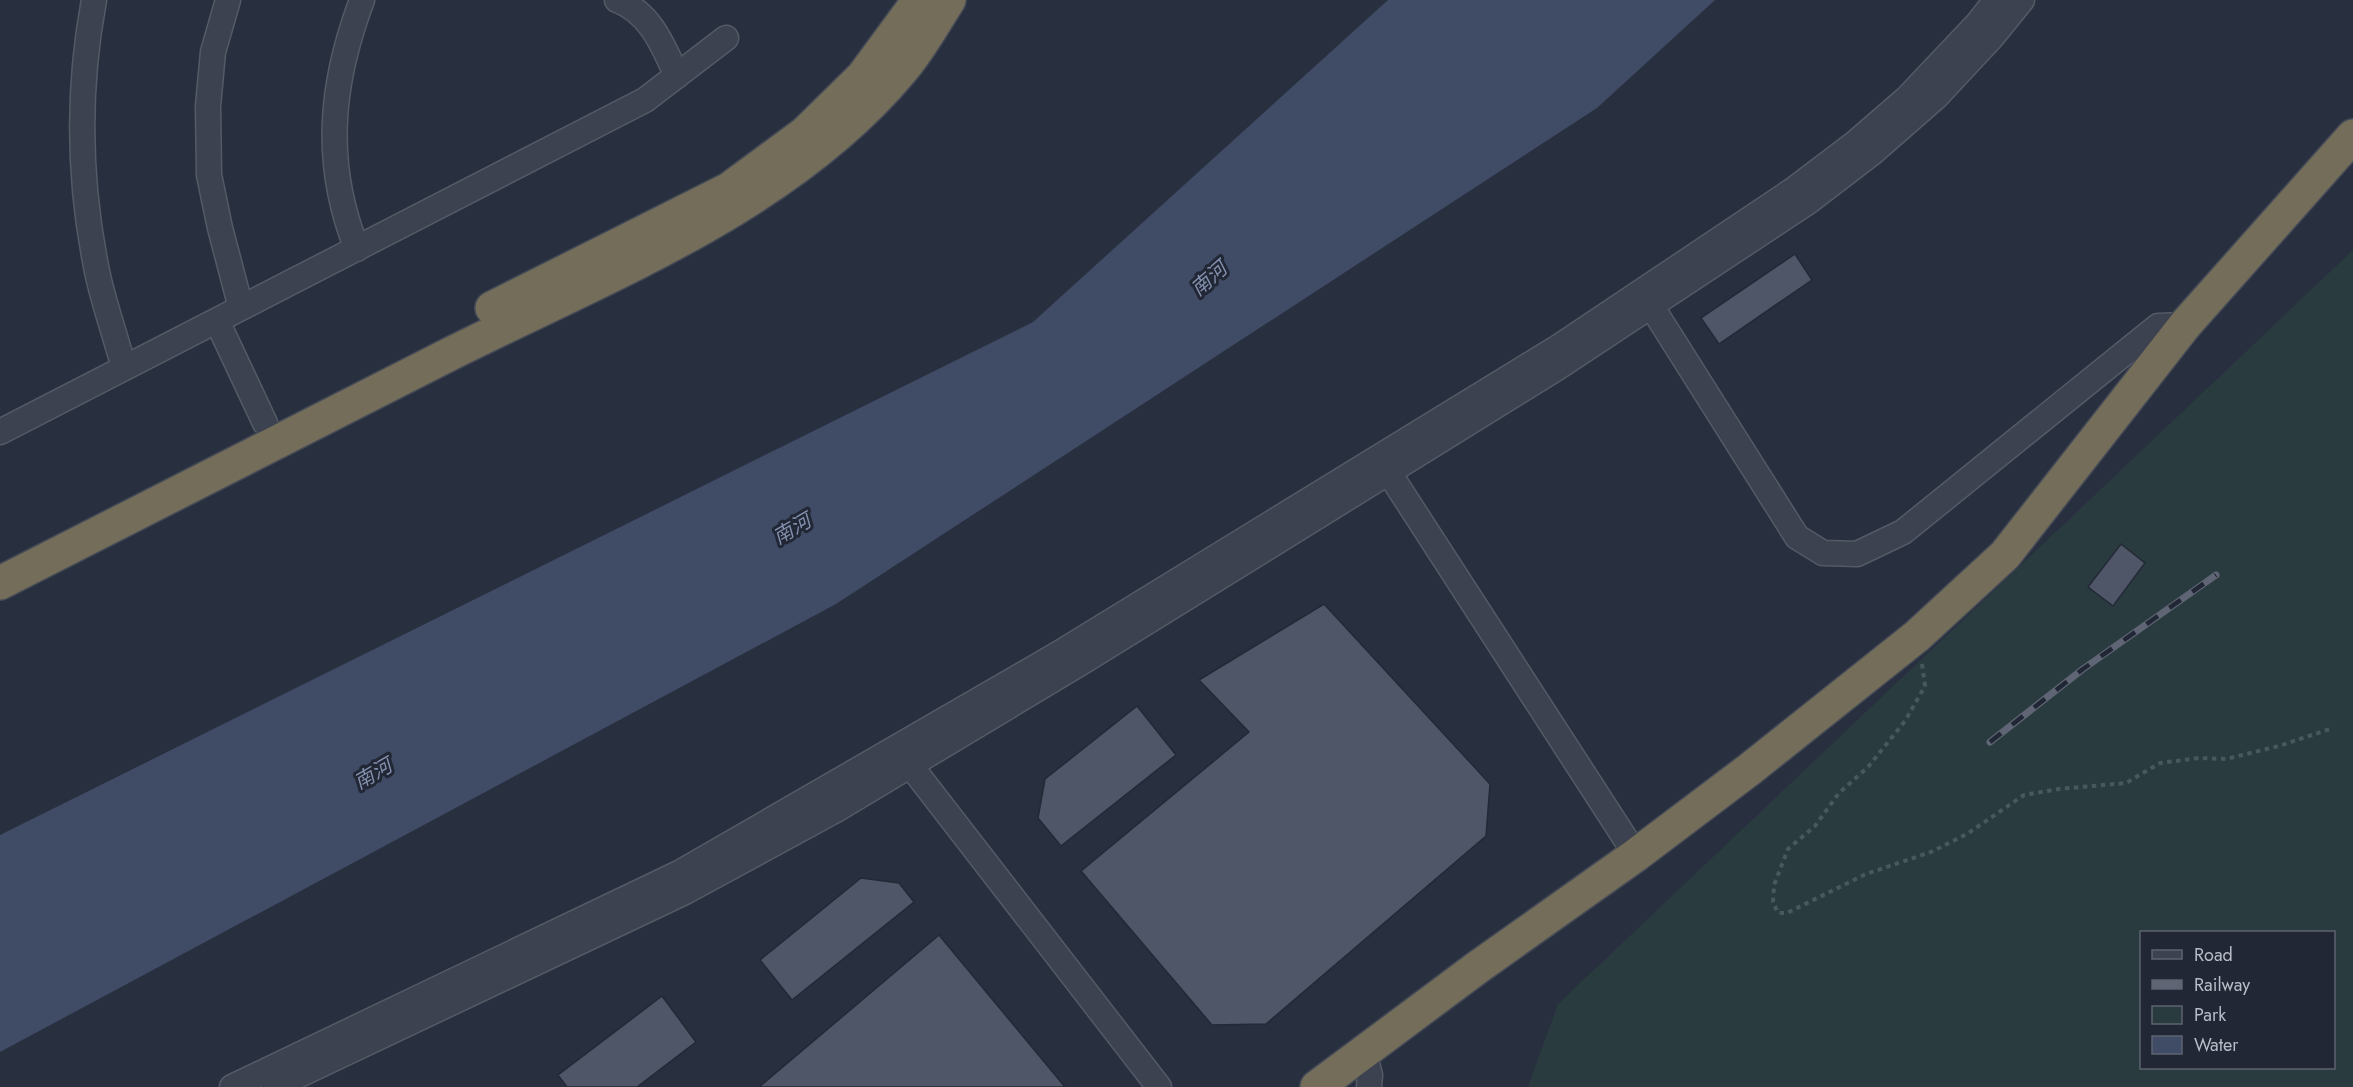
<svg xmlns="http://www.w3.org/2000/svg" width="2353" height="1087" font-family="Jost,'Noto Sans SC',sans-serif">
	<rect width="100%" height="100%" fill="#282f3f"/>
	<path fill="#2a3b40" fill-rule="evenodd" d="M2353,250V1087H1528L1558,1004ZM2142,932H2334V1068H2142Z"/>
	<path fill="#404b66" d="M1388,0H1715L1597,108L836,604L0,1052V835L1033,322Z"/>
	<path fill="#4f5667" stroke="#232936" stroke-width="1.5" d="M1795,254L1812,280L1719,344L1701,318Z
		M2121,544L2145,563L2113,606L2088,587Z
		M1324,604L1490,784L1486,836L1266,1024L1212,1025L1081,871L1249,732L1199,680Z
		M1137,706L1176,755L1061,846L1038,818L1045,779Z
		M861,878L899,883L914,902L792,1000L760,960Z
		M939,935L1065,1087H759Z
		M662,996L696,1042L637,1087H567L558,1075Z"/>
	<g fill="none" stroke-linecap="round" stroke-linejoin="round">
		<defs>
			<path id="minor" d="M94,0C77,91 79,186 98,276C105,307 116,338 124,368
				M228,0L213,52L208,106L209,175L220,228L241,308
				M617,0C651,13 663,46 677,76
				M357,249C323,164 330,85 362,0
				M1643,293L1797,537L1823,553L1857,554L1903,532L2158,326L2185,325
				M217,321L265,423
				M0,432L645,100L726,38
				M1380,459L1636,855
				M900,752L1159,1087
				M1364,1051L1370,1075L1369,1087
				M232,1087L681,872L1058,654L1560,346L1793,190L1855,143L1907,98L1978,23L1996,0
				M274,1087L685,892L836,810L1084,661L1557,368L1808,202L1872,153L1936,97L1992,37L2022,0"/>
			<path id="highway" d="M492,308L729,189L805,133L863,76L919,0
				M0,583C150,506 300,430 450,354C605,276 788,207 902,70C920,49 934,23 949,0
				M1317,1087L1478,967L1636,855L1750,769L1917,636L2005,555L2185,325L2353,136"/>
		</defs>
		<use href="#minor" stroke="#545a66" stroke-width="27"/>
		<use href="#highway" stroke="#444a56" stroke-width="36"/>
		<path stroke="#48585d" stroke-width="4" stroke-dasharray="4.5 4.5" stroke-linecap="butt" d="M1922,664L1925,686L1905,721L1868,767L1839,793L1815,826L1788,849L1774,885L1773,902L1778,913H1787L1866,874L1931,852L1967,834L2024,795L2059,789L2126,783L2160,763L2199,758L2226,759L2279,746L2333,728"/>
		<use href="#minor" stroke="#3c424f" stroke-width="24"/>
		<use href="#highway" stroke="#746d5a" stroke-width="33"/>
		<defs>
			<path id="rail" d="M1990,742L2083,669L2216,575"/>
		</defs>
		<use href="#rail" stroke="#5f6575" stroke-width="7"/>
		<use href="#rail" stroke="#212734" stroke-width="4.5" stroke-dasharray="14" stroke-linecap="butt"/>
	</g>
	<g text-anchor="middle" dominant-baseline="central" stroke-width="6" stroke-linejoin="round" paint-order="stroke">
		<g font-size="20" font-style="italic" fill="#8390ae" stroke="#212734">
			<text transform="translate(1209 279) rotate(-41)">南河</text>
			<text transform="translate(792 529) rotate(-30)">南河</text>
			<text transform="translate(373 774) rotate(-30)">南河</text>
		</g>
	</g>
	<rect x="2140" y="931" width="195" height="138" fill="#212734" stroke="#5e6370" stroke-width="1.5"/>
	<rect x="2152" y="950" width="30" height="9" fill="#3c424f" stroke="#5e6370" stroke-width="1.5"/>
	<text x="2194" y="961" font-size="18" fill="#b9bdc9">Road</text>
	<rect x="2152" y="980" width="30" height="9" fill="#5f6575" stroke="#5e6370" stroke-width="1.5"/>
	<text x="2194" y="991" font-size="18" fill="#b9bdc9">Railway</text>
	<rect x="2152" y="1006" width="30" height="18" fill="#2a3b40" stroke="#5e6370" stroke-width="1.5"/>
	<text x="2194" y="1021" font-size="18" fill="#b9bdc9">Park</text>
	<rect x="2152" y="1036" width="30" height="18" fill="#404b66" stroke="#5e6370" stroke-width="1.5"/>
	<text x="2194" y="1051" font-size="18" fill="#b9bdc9">Water</text>
</svg>
